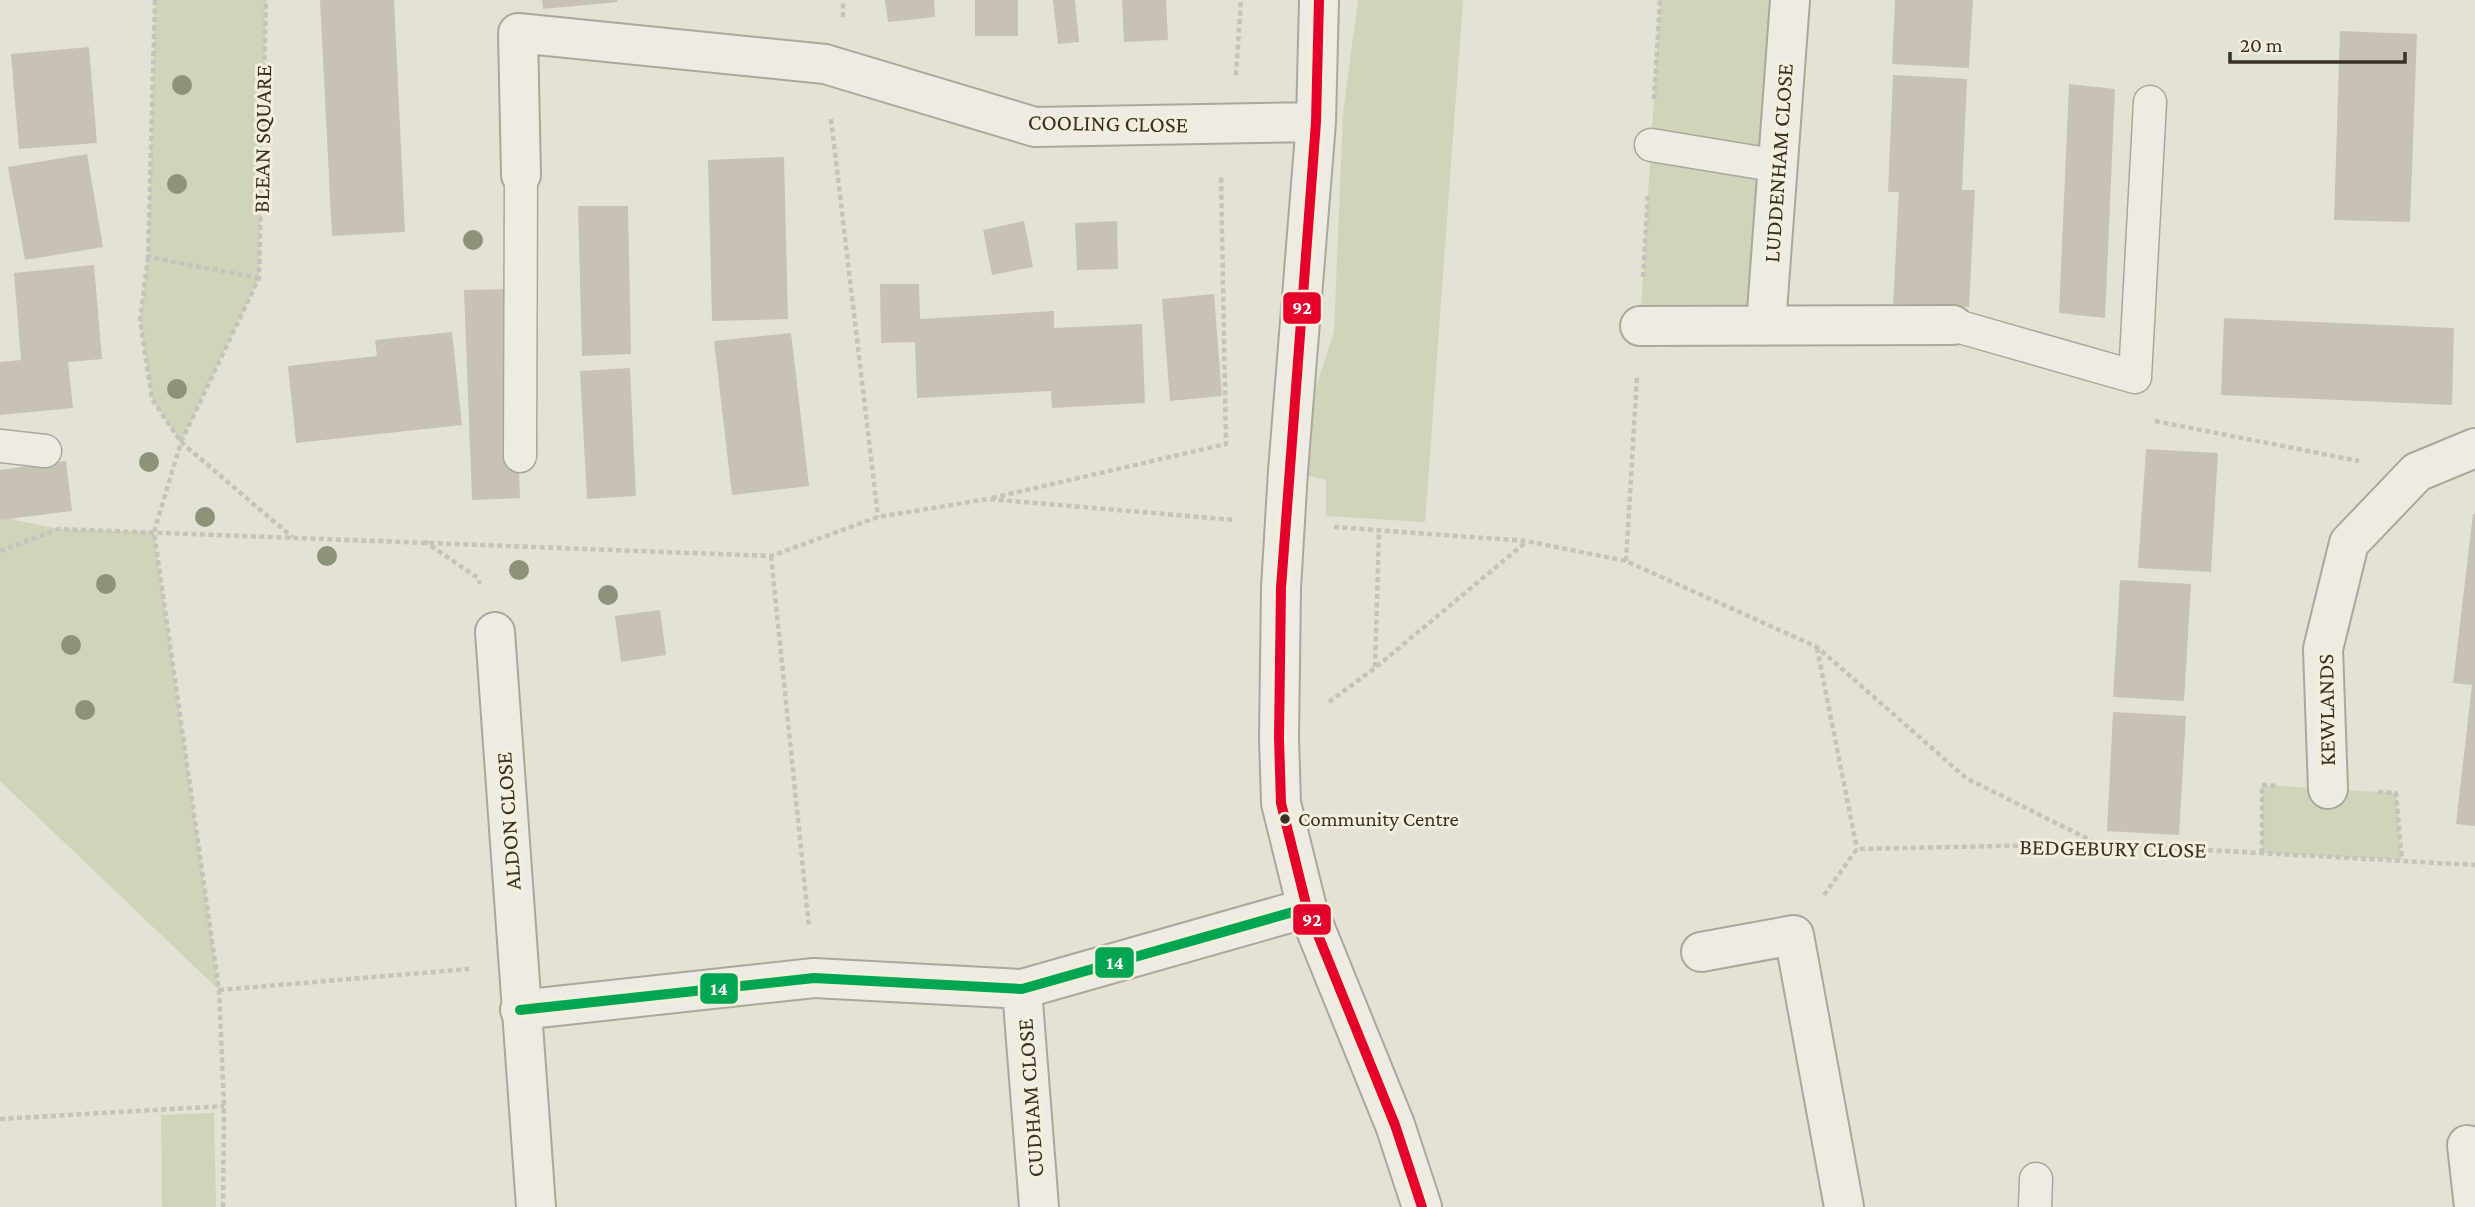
<svg xmlns="http://www.w3.org/2000/svg" width="2475" height="1207" font-family="'Crimson Pro',serif">
	<rect width="100%" height="100%" fill="#e4e2d4"/>
	<path fill="#d0d4b8" d="M155,0H266L259,278L181,442L152,399L140,320L148,257Z
		M1358,0H1463L1425,522L1326,516V480L1288,471L1334,332L1343,114Z
		M1660,0H1790L1766,325L1640,326Z
		M0,517L59,529L154,532L219,990L0,781Z
		M2262,785L2396,793L2402,860L2262,853Z
		M214,1113L216,1207H162L161,1115Z"/>
	<path fill="#c8c2b5" d="M320,0H394L405,232L332,236Z
		M542,0H617L618,2L543,9Z
		M885,0H934L935,17L888,22Z
		M975,0H1018V36H975Z
		M1053,0H1075L1079,42L1058,44Z
		M1122,0H1166L1168,40L1124,42Z
		M1895,0H1973L1969,68L1892,64Z
		M2340,31L2417,34L2410,222L2334,220Z
		M89,47L97,143L19,149L11,54Z
		M1893,75L1967,79L1962,190H1975L1969,307L1893,304L1899,192H1888Z
		M2069,84L2115,89L2105,318L2059,313Z
		M87,154L103,247L25,260L8,167Z
		M784,157L788,319L712,321L708,160Z
		M578,206H628L631,354L582,356Z
		M1024,221L1033,267L992,275L983,230Z
		M1117,221L1118,269L1077,270L1075,223Z
		M94,265L102,359L68,362L73,408L0,415V362L21,360L14,273Z
		M880,284H919L920,319L1054,311V328L1142,324L1145,403L1052,408L1051,391L917,398L915,342L881,343Z
		M513,289L520,498L472,500L464,290Z
		M1214,294L1222,396L1170,401L1162,299Z
		M2224,318L2454,328L2452,405L2221,395Z
		M452,332L462,425L296,443L288,366L377,356L375,340Z
		M791,333L809,486L732,495L714,341Z
		M630,368L636,496L587,499L580,371Z
		M2146,449L2218,453L2211,572L2138,568Z
		M66,461L72,511L0,520V470Z
		M2473,514H2475V826L2456,824L2472,685L2453,683Z
		M2120,580L2191,584L2184,701L2113,697Z
		M660,610L666,655L621,662L615,616Z
		M2113,712L2186,716L2179,835L2107,831Z"/>
	<g fill="none" stroke-linecap="round" stroke-linejoin="round">
		<defs>
			<path id="service" d="M1651,145L1779,166
				M1953,325L2135,377L2150,102
				M0,446L45,451
				M520,456L521,175
				M2035,1207L2036,1179"/>
			<path id="minor" d="M521,175L518,33L825,64L1035,127L1316,122
				M1766,325L1790,0
				M1640,326L1953,325
				M1288,471L1316,122L1319,0
				M1281,588L1279,738L1281,803L1307,908L1395,1125L1422,1207
				M495,632L536,1207
				M2328,789L2323,649L2349,543L2417,472L2475,448
				M1701,952L1794,935L1844,1207
				M1022,989L1039,1207
				M520,1010L814,978L1022,989L1307,908
				M2467,1145L2474,1207"/>
		</defs>
		<use href="#service" stroke="#aaa79c" stroke-width="35"/>
		<use href="#minor" stroke="#aaa79c" stroke-width="42"/>
		<path stroke="#c6c3bb" stroke-width="4.5" stroke-dasharray="5 3.5" stroke-linecap="butt" d="M155,0L148,257L259,278
			M843,17V0
			M1236,75L1241,0
			M1654,99L1660,0
			M831,119L878,517
			M148,257L140,320L152,399L181,442L259,278L266,0
			M1643,277L1648,192
			M2155,421L2359,461
			M992,498L1226,444L1221,175
			M1334,527L1526,541L1626,561L1817,647L1966,778L2098,844
			M424,541L478,578L480,584
			M0,551L59,529L771,556L878,517L988,499L1235,520
			M771,556L809,927
			M1626,561L1637,377
			M1817,648L1857,849
			M1375,667L1379,532
			M1329,702L1375,668L1526,542
			M2378,792L2396,793L2402,860
			M2262,853V785L2278,786
			M1824,895L1857,849L2098,844L2475,865
			M219,990L469,969
			M0,1119L224,1106
			M223,1207L224,1106L219,990L154,532L181,442L292,537"/>
		<use href="#service" stroke="#edebe4" stroke-width="32"/>
		<use href="#minor" stroke="#edebe4" stroke-width="38"/>
		<defs>
			<path id="minor-bridge" d="M1281,588L1288,471"/>
		</defs>
		<use href="#minor-bridge" stroke="#aaa79c" stroke-width="42" stroke-linecap="butt"/>
		<use href="#minor-bridge" stroke="#edebe4" stroke-width="38"/>
		<defs>
			<path id="bus-1" d="M1319,0L1316,122L1281,588L1279,738L1281,803L1307,908L1395,1125L1422,1207"/>
			<path id="bus-2" d="M520,1010L814,978L1022,989L1307,908"/>
		</defs>
		<use href="#bus-1" stroke="#f3efdc" stroke-width="16"/>
		<use href="#bus-2" stroke="#f3efdc" stroke-width="16"/>
		<use href="#bus-1" stroke="#e4002b" stroke-width="10"/>
		<use href="#bus-2" stroke="#00a651" stroke-width="10"/>
	</g>
	<g fill="#8d9378">
		<circle cx="182" cy="85" r="10"/>
		<circle cx="177" cy="184" r="10"/>
		<circle cx="473" cy="240" r="10"/>
		<circle cx="177" cy="389" r="10"/>
		<circle cx="149" cy="462" r="10"/>
		<circle cx="205" cy="517" r="10"/>
		<circle cx="327" cy="556" r="10"/>
		<circle cx="519" cy="570" r="10"/>
		<circle cx="106" cy="584" r="10"/>
		<circle cx="608" cy="595" r="10"/>
		<circle cx="71" cy="645" r="10"/>
		<circle cx="85" cy="710" r="10"/>
	</g>
	<circle fill="#393124" stroke="#f3efdc" stroke-width="2.5" cx="1285" cy="819" r="6"/>
	<g text-anchor="middle" dominant-baseline="central" stroke-width="6" stroke-linejoin="round" paint-order="stroke">
		<g font-size="21" fill="#393124" stroke="#f3efdc" text-anchor="start">
			<text x="1298" y="819">Community Centre</text>
		</g>
		<g font-size="23" fill="#393124" stroke="#f3efdc">
			<text transform="translate(1108 123) rotate(1)">COOLING CLOSE</text>
			<text transform="translate(262 139) rotate(-89)">BLEAN SQUARE</text>
			<text transform="translate(1778 163) rotate(-86)">LUDDENHAM CLOSE</text>
			<text transform="translate(2326 710) rotate(-91)">KEWLANDS</text>
			<text transform="translate(508 821) rotate(-94)">ALDON CLOSE</text>
			<text transform="translate(2113 848) rotate(1)">BEDGEBURY CLOSE</text>
			<text transform="translate(1030 1098) rotate(-94)">CUDHAM CLOSE</text>
		</g>
	</g>
	<g stroke="#f3efdc" stroke-width="2.5">
		<rect x="1282" y="291" width="40" height="34" rx="7" fill="#e4002b"/>
		<rect x="1292" y="903" width="40" height="33" rx="7" fill="#e4002b"/>
		<rect x="1094" y="946" width="41" height="33" rx="7" fill="#00a651"/>
		<rect x="699" y="972" width="40" height="33" rx="7" fill="#00a651"/>
	</g>
	<g font-size="19" text-anchor="middle" font-weight="bold" fill="#fff">
		<text x="1302" y="314">92</text>
		<text x="1312" y="926">92</text>
		<text x="1115" y="969">14</text>
		<text x="719" y="995">14</text>
	</g>
	<path d="M2230 52v10h175v-10" fill="none" stroke="#393124" stroke-width="3.5"/>
	<text x="2240" y="52" font-size="21" fill="#393124" stroke="#f3efdc" stroke-width="5" paint-order="stroke">20 m</text>
</svg>
